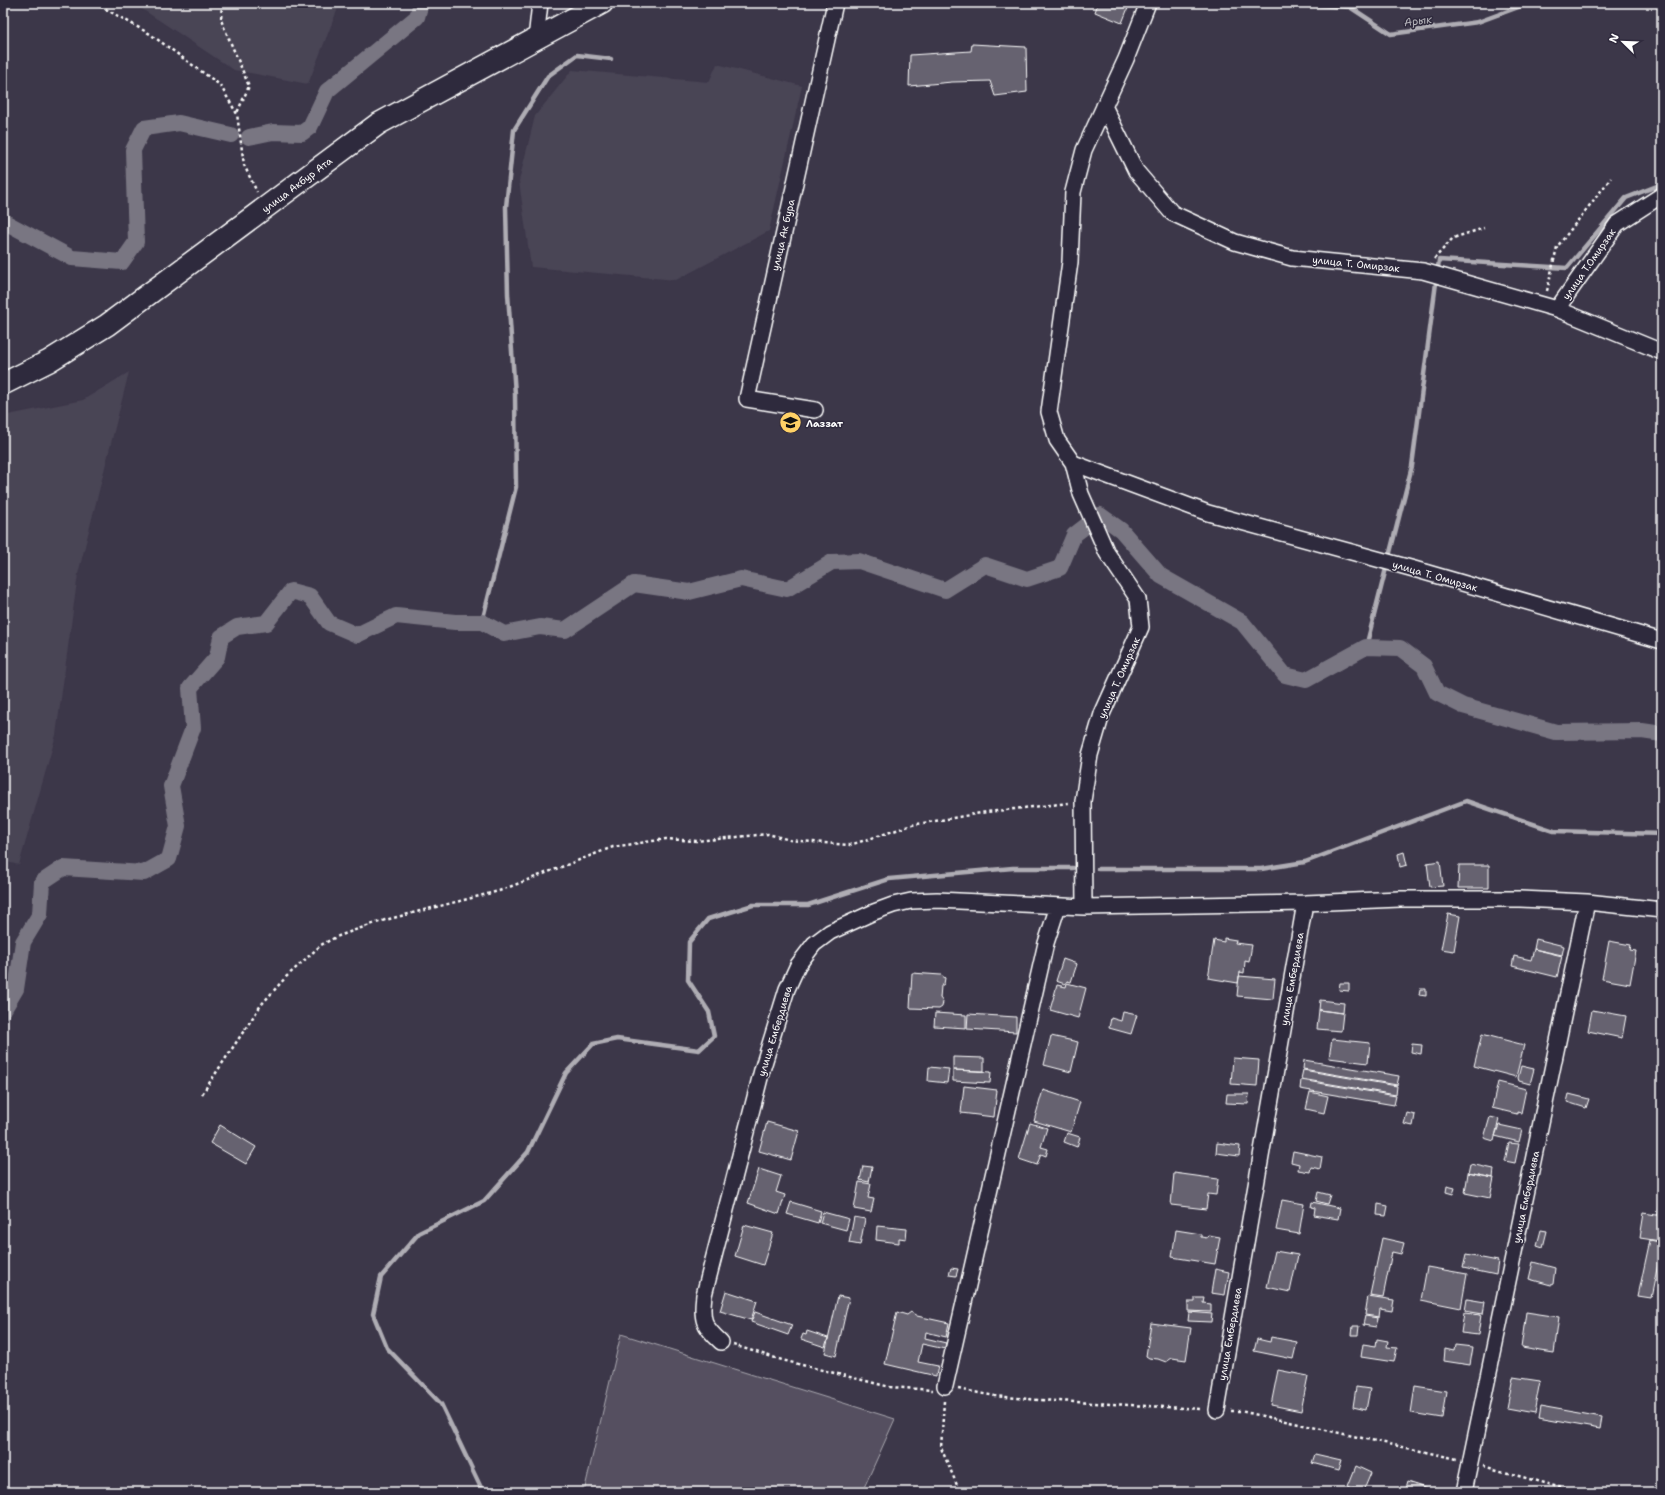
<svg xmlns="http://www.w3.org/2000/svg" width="1665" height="1495" font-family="'Shantell Sans',sans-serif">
	<rect width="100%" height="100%" fill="#3c3749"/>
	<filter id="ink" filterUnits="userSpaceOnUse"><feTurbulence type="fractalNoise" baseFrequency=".025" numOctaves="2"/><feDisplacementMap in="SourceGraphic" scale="8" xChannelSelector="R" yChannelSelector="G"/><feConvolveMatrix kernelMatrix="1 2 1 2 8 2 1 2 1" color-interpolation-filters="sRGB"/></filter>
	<g filter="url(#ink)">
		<path fill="#494455" d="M133,3H340L308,84L234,70Z
			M717,64L802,86L769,231L676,280L531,267L519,181L535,116L572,70L709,82Z
			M129,372L78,574L56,735L19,865L3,861V416L83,400Z"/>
		<path fill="#555060" stroke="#aaa8b0" d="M621,1334L895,1419L862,1492H584Z"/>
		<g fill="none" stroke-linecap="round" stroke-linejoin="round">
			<path stroke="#afadb4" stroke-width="4.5" d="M1282,3L1350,7L1391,34L1478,22L1524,5L1609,3
				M482,622L516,487L515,394L508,294L506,207L514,130L548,76L577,55L611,59
				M1366,647L1412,466L1439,260L1567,268L1626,198L1662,184
				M1098,869H1261L1305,862L1466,801L1554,831L1662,834
				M483,1492L441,1404L387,1348L373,1314L381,1277L419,1233L484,1201L528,1152L566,1073L593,1044L617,1039L699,1050L714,1036L709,1012L688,980L689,942L708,919L753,905H808L889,879L1013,868H1073"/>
			<path stroke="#797682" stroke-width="16" d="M249,137L273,132L302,133L310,127L327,91L417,17L421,3
				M3,221L72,258L122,262L136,242L133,150L144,128L179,123L231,135
				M3,1011L16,989L23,942L40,914L42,882L63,868L144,873L169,859L178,826L171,786L193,728L190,688L217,657L221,637L237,627L266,623L291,591L310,596L329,623L357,635L396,616L455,622H482L504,634L540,627L565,630L634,584L689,592L741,579L787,589L832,562L859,561L945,590L985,565L1027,579L1060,568L1074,535L1100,515L1121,530L1161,576L1242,622L1285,675L1306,680L1366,647L1400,648L1424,666L1437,693L1463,706L1556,732L1642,731L1662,734"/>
		</g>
		<path fill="#666270" stroke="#fff" d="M1098,3H1130L1122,23L1095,12Z
			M972,44L1026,47L1027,92L995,96L990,81L952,82L909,86L910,55L971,51Z
			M1404,852L1407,865L1400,867L1398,854Z
			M1440,861L1443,886L1430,887L1427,863Z
			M1459,865H1489V888H1458Z
			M1448,914L1460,916L1454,951L1441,949Z
			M1224,938L1236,940L1235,943L1252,945L1249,962L1245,961L1244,973L1240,972L1238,983L1208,978L1214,940L1224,942Z
			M1536,939L1564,946L1562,955L1534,949Z
			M1609,941L1631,945L1630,950L1636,951L1630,984L1602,979Z
			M1534,949L1562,956L1557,977L1512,966L1514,956L1531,960Z
			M1063,959L1077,964L1071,982L1067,981L1065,984L1056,981Z
			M912,973L941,975L945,978L944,984L941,986L940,998L943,1002L942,1007L939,1009L910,1008Z
			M1239,976L1275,979L1273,999L1237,996Z
			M1067,983L1086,988L1078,1018L1050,1010L1057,985L1066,987Z
			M1340,983H1349V991L1339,990Z
			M1420,989H1426V996L1419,995Z
			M1320,1000L1344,1003L1343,1013L1319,1010Z
			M1319,1010L1343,1013L1341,1031L1317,1029Z
			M1592,1010L1626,1016L1622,1038L1588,1031Z
			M1123,1012L1137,1015L1131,1034L1109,1028L1111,1018L1121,1021Z
			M935,1013L966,1015V1028L934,1026Z
			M968,1014L1016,1017V1032L967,1029Z
			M1482,1034L1524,1045L1516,1077L1474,1066Z
			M1051,1036L1078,1042L1071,1072L1044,1065Z
			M1332,1039L1370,1043L1368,1063L1329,1058Z
			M1412,1044L1422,1045L1421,1054L1411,1052Z
			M953,1057L984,1058V1071L953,1070Z
			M1233,1058L1259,1060L1257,1086L1231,1084Z
			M1304,1060L1399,1076L1397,1085L1303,1069Z
			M1521,1066L1534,1069L1530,1084L1519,1081L1518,1078Z
			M929,1067L949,1069L947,1083L928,1081Z
			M953,1070L991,1072L990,1083L953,1081Z
			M1303,1070L1397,1086L1396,1095L1301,1079Z
			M1301,1080L1396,1096L1394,1105L1300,1089Z
			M1498,1082L1526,1089L1521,1113L1517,1112V1114L1492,1108Z
			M964,1086L997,1090L994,1117L961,1113Z
			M1043,1090L1080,1102L1071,1132L1034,1121Z
			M1310,1092L1328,1096L1324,1113L1306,1109Z
			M1227,1094H1249L1248,1104L1226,1103Z
			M1569,1094L1589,1099L1586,1108L1567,1102Z
			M1407,1113L1415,1115L1413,1126L1404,1124Z
			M1490,1117L1499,1119L1494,1141L1484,1138Z
			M767,1122L799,1131L791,1160L759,1151Z
			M1030,1123L1047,1128L1041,1147L1048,1149L1046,1156L1041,1154L1037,1165L1019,1159Z
			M220,1125L256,1147L246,1164L210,1143Z
			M1499,1125L1522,1130L1519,1142L1495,1136Z
			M1067,1133L1080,1137L1077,1147L1064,1142Z
			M1217,1143L1240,1146L1239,1156L1216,1153Z
			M1509,1143L1519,1144L1515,1163L1505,1161Z
			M1293,1151L1322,1157L1320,1169L1311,1167L1310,1172L1298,1170L1299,1164L1291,1162Z
			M1470,1164L1494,1169L1493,1178L1468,1173Z
			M863,1166L872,1167L869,1182L860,1180Z
			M759,1169L781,1176L776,1192L785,1195L779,1214L748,1203Z
			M1174,1173L1218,1179L1216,1195L1208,1194L1206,1209L1171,1205Z
			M1468,1173L1494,1178L1490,1198L1465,1193Z
			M859,1182L871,1184L868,1198L874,1199L871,1212L854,1209Z
			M1662,1185V1216L1657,1215Z
			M1447,1186L1455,1188L1453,1194L1446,1192Z
			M1318,1192L1330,1195L1327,1204L1316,1201Z
			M1282,1200L1304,1204L1299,1234L1276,1230Z
			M791,1202L821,1211L818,1223L787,1214Z
			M1312,1202L1340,1208L1338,1219L1314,1215L1315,1208L1311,1207Z
			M1378,1204L1388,1206L1386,1216L1377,1215Z
			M823,1212L849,1219L846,1230L820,1223Z
			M1644,1213L1662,1216L1660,1241L1640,1238Z
			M854,1217L865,1219L860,1245L849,1243Z
			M744,1225L773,1233L763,1265L735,1256Z
			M877,1226L907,1229L906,1239L899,1238V1243L876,1240Z
			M1176,1230L1201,1234V1237L1207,1238L1208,1235L1220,1237L1215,1264L1172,1257Z
			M1541,1230L1547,1231L1543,1247L1537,1245Z
			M1382,1238L1404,1243L1401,1254L1392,1252L1383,1297L1370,1295Z
			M1650,1240L1659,1242L1658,1249H1661L1651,1298L1638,1296Z
			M1275,1251L1298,1255L1290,1292L1267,1287Z
			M1466,1255L1498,1261L1496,1275L1463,1268Z
			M1533,1262L1555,1268L1553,1284L1551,1285L1529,1279Z
			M1427,1267L1467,1274L1461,1308L1421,1300Z
			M951,1268L958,1269L956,1276L949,1275Z
			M1215,1269L1229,1272L1225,1295L1211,1293Z
			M726,1291L757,1301L751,1320L720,1311Z
			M838,1296L849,1298L836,1356L825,1353Z
			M1368,1296L1394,1300L1392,1311L1380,1309L1379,1317L1365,1315Z
			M1195,1298H1204L1203,1303L1211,1304V1312L1188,1311V1302H1195Z
			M1467,1299L1485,1302L1483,1314L1465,1311Z
			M755,1312L792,1325L788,1335L751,1322Z
			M897,1312L907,1315L911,1312L917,1316L949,1323L946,1337L926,1332L925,1338L946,1343L945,1349L922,1344L918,1362L938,1366L936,1376L885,1364Z
			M1189,1312L1212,1314L1211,1322L1188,1321Z
			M1526,1312L1559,1317L1554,1353L1521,1348Z
			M1464,1313L1481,1315L1478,1335L1461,1333Z
			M1365,1316L1378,1318L1376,1327L1363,1325Z
			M1151,1323L1191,1328L1186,1360L1172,1358L1166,1362L1158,1359L1149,1358L1146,1356Z
			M1353,1326H1359L1358,1335H1352Z
			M807,1331L828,1338L825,1347L801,1339L803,1334L806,1335Z
			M1271,1337L1297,1342L1293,1359L1254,1351L1257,1339L1270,1342Z
			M1377,1339L1388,1341L1387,1347L1397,1348L1394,1362L1361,1357L1363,1344L1376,1346Z
			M1455,1345L1473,1347L1470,1365L1444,1361L1445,1349L1454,1351Z
			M1278,1370L1308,1376L1301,1411L1271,1405Z
			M1513,1377L1540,1381L1534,1413L1507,1408Z
			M1415,1386L1446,1391L1442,1418L1411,1413Z
			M1356,1387L1370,1389L1366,1410L1353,1407Z
			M1540,1406L1602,1417L1600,1429L1538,1418Z
			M1315,1454L1341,1460L1338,1470L1312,1463Z
			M1356,1466L1371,1473L1363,1492L1348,1486Z
			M1407,1482L1435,1491L1434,1492H1404Z"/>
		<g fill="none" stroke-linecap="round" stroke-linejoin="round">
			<defs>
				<path id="street" d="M536,39L540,3
					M1104,106L1136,171L1172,213L1235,242L1292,258L1423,271L1557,309L1662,352
					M1557,309L1617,224L1662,195
					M815,410L747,399L835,3
					M1073,463L1208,513L1414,569L1662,641
					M1084,907L1083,801L1090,755L1102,714L1141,627L1138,599L1107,553L1081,494L1073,463L1057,440L1049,412L1070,262L1073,192L1084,150L1126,59L1148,3
					M721,1342C703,1326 701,1319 704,1295L762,1070L787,989L798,965L814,944L830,932L874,912L893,905L911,901L937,900L1084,907L1305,903L1400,899H1520L1587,902L1662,910
					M945,1386L1046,943L1058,906
					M1217,1410L1305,903
					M1464,1492L1587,902"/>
				<path id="secondary" d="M3,384L49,361L107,325L378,124L602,3"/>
			</defs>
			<use href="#street" stroke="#fff" stroke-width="18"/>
			<use href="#secondary" stroke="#fff" stroke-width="24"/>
			<path stroke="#fff" stroke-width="2.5" stroke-dasharray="3 3" stroke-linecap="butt" d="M95,3L150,34L220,85L237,114L244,165L257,192
				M222,3L221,20L249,86L237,113
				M1434,259L1453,238L1484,228
				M1547,291L1557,247L1611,178
				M202,1094L261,1005L286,977L321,945L336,937L358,929L385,920L499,891L613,847L666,839L696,841L768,834L790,840L850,845L912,825L987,812L1069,803
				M733,1345L782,1360L890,1387L933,1390
				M958,1389L995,1396L1039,1400L1202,1409
				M944,1401L941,1448L960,1492
				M1231,1411H1240L1457,1459
				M1483,1466L1576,1492"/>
			<use href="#street" stroke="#2f2a3d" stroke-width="15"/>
			<use href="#secondary" stroke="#2f2a3d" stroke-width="21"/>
		</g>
	</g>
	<defs>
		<symbol id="school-disc" viewBox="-11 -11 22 22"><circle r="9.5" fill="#ffd166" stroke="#2f2a3d"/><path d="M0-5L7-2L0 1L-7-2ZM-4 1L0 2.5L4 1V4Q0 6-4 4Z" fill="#111"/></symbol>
	</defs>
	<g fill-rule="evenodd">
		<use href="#school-disc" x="778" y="410" width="25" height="25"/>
	</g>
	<g text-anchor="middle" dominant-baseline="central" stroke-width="3" stroke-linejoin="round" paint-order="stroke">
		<g font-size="10" fill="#fff" stroke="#2f2a3d">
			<text transform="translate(297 185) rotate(-37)">улица Акбур Ата</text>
			<text transform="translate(783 235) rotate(-77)">улица Ак бура</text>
			<text transform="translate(1356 264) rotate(6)">улица Т. Омирзак</text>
			<text transform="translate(1589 264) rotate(-55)">улица Т.Омирзак</text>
			<text transform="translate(1435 576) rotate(16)">улица Т. Омирзак</text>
			<text transform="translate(1119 678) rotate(-66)">улица Т. Омирзак</text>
			<text transform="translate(1292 979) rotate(-80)">улица Ембердиева</text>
			<text transform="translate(775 1031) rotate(-73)">улица Ембердиева</text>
			<text transform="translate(1526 1197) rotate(-78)">улица Ембердиева</text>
			<text transform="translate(1230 1334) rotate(-80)">улица Ембердиева</text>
		</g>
		<g font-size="10" font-weight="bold" fill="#fff" stroke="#2f2a3d" text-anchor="start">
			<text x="806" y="423">Лаззат</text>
		</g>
		<g font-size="11" font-style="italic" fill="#b5b4ba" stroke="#2f2a3d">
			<text transform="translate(1418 21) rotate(-7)">Арык</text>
		</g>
	</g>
	<rect width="1665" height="1495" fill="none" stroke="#2f2a3d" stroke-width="16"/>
	<rect x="8" y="8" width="1649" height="1479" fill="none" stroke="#fff" stroke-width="1.5" filter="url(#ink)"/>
	<g transform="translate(1623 42) rotate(293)" stroke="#2f2a3d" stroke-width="3" paint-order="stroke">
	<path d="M0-3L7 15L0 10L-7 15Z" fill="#ffffff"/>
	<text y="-6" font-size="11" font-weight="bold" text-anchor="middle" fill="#ffffff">N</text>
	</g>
</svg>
